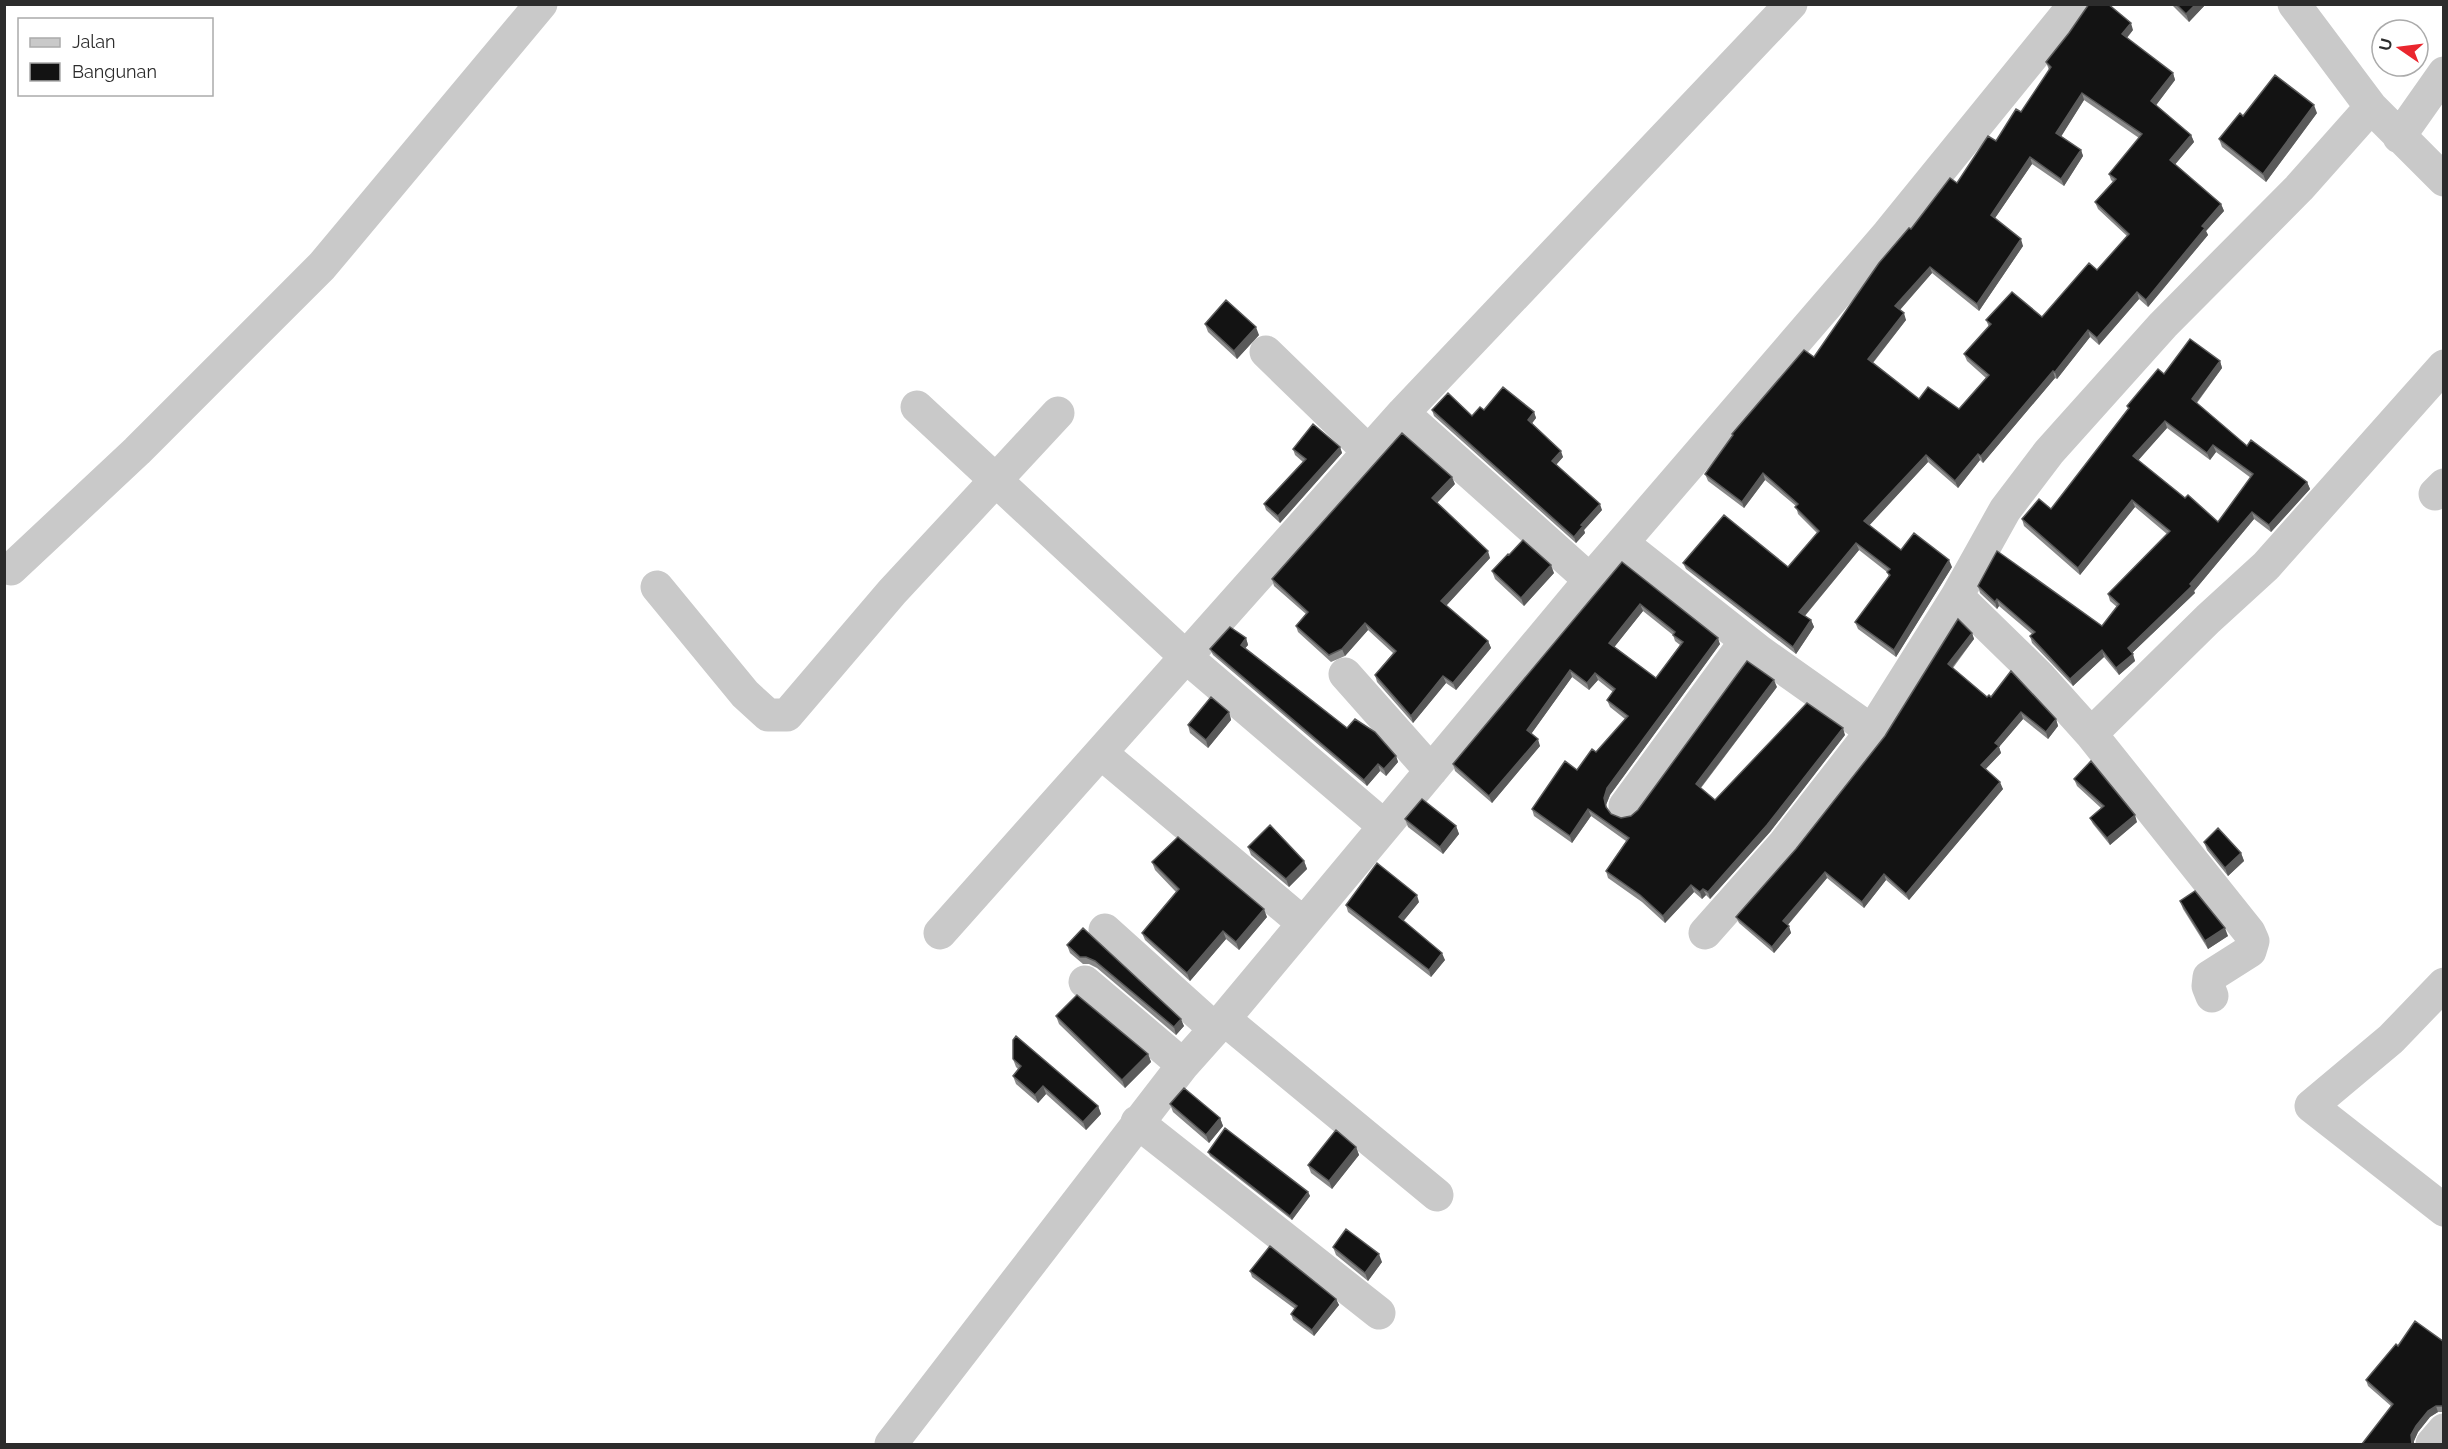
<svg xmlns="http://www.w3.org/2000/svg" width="2448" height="1449" font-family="Raleway,sans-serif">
	<rect width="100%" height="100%" fill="#fff"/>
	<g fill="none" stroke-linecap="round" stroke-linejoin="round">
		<path stroke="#c9c9c9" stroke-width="33" d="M2294,4L2371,107L2444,180
			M2399,137L2444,73
			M1266,352L1369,452
			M917,407L1186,657L1384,826
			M1403,413L1590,580L1622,543L1759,651L1872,731
			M2435,494L2444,485
			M1622,543L1888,234L2075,4
			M11,569L137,451L322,266L541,4
			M657,587L745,694L768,715H787L892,592L1058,413
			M1957,596L2039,676L2091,734L2249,932L2253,941L2250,951L2209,977L2208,986L2212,996
			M1345,674L1431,771
			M2091,734L2208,619L2266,566L2444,366
			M1101,753L1303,923
			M1625,806L1746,641
			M1105,930L1215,1029
			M940,933L1403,413L1791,4
			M1705,933L1784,844L1872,731L1957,596L2005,510L2049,452L2163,325L2299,188L2371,107
			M1085,982L1183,1065
			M2444,984L2391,1039L2311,1106L2444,1210
			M1224,1019L1437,1195
			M1137,1122L1379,1313
			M891,1444L1183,1065L1224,1019L1590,580
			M2432,1444L2444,1430"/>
	</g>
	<path fill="#898989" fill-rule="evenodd" d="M2171,4H2206L2189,22Z
		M2133,30L2127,38L2173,73L2175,80L2156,105L2191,135L2194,142L2175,164L2221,204L2224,211L2206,231L2208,235L2148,307L2139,299L2099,345L2090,337L2057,379L2055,378L1983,463L1980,460L1958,488L1928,462L1869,525L1901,550L1952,567L1896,657L1858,629L1855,622L1889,577L1887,572L1859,550L1805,616L1811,620L1814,627L1796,654L1686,569L1683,563L1788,567L1817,533L1798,514L1796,506L1765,480L1744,508L1708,481L1705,474L1733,436L1732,434L1814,357L1911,229L1957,183L1996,141L2021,112L2049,70L2046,62ZM2084,100L2139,138L2109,174L2111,180L2113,182L2095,202L2098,209L2127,236L2097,270L2042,317L1986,320L1989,327L1964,354L1967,361L1986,378L1959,409L1919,399L1873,363L1906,320L1900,310L1932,273L1979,311L2023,246L1995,218L2032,164L2064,186L2083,156L2081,150L2061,136Z
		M2317,113L2266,182L2222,147L2219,139L2243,116Z
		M1205,324L1259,335L1237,359L1208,332Z
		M2220,361L2222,368L2197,403L2247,446L2307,482L2310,489L2271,532L2254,519L2194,591L2195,593L2132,653L2135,661L2119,675L2104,657L2073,686L2032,643L2030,636L2032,634L1999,606L1997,609L1980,593L1978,586L2102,626L2117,607L2110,601L2108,594L2167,534L2135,507L2080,575L2024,526L2022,519L2051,509L2128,409L2127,406L2164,374ZM2167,428L2210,460L2216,452L2251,478L2218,522L2185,498L2138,460Z
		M1432,410L1472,416L1484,410L1534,412L1536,418L1532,423L1563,457L1556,465L1602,510L1584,530L1585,533L1576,543L1434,416Z
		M1340,447L1342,453L1280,523L1266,510L1264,504L1303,462L1295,455L1293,449Z
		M1455,484L1437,503L1490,558L1446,606L1488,641L1491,648L1456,690L1446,683L1413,723L1377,682L1375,675L1393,653L1368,630L1345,656L1331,662L1298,632L1296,626L1306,614L1274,586L1272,579Z
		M1509,555L1554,573L1524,606L1495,579L1492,571Z
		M1622,562L1720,644L1610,795L1606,805L1607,809L1611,814L1621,818L1631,816L1777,687L1701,788L1715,800L1845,735L1770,832L1710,899L1706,895L1702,899L1694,892L1665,923L1642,902L1608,878L1606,871L1626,841L1591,816L1572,843L1534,816L1532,809L1596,752L1625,719L1610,707L1607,700L1613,692L1598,680L1589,690L1572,677L1531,734L1540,746L1492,803L1455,771L1453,764ZM1643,611L1673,635L1675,641L1680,645L1656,678L1614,647Z
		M1972,633L1974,639L1953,668L1987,697H1991L2056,719L2058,726L2048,739L2023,719L1999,747L2001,753L1985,769L2003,789L1909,900L1886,880L1864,908L1827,878L1788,925L1791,933L1774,953L1739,923L1736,917L1796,849Z
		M1246,638L1248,645L1245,648L1347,728L1396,756L1398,762L1386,776L1380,771L1367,786L1213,655L1210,649Z
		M1229,712L1231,720L1208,748L1190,733L1188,725Z
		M2074,779L2137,822L2110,845L2093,824L2090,818L2101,808L2077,786Z
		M1405,819L1456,826L1459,834L1443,854L1408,827Z
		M2204,842L2241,853L2244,861L2228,876L2207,850Z
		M1248,847L1304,861L1307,869L1289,887L1251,855Z
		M1152,862L1267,917L1239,950L1226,939L1190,981L1145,940L1142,933L1176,892L1155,870Z
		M2180,901L2228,936L2208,949L2183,909Z
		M1419,902L1403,921L1445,960L1431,977L1348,912L1346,905Z
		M1083,928L1184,1026L1176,1035L1097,968L1089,964H1083L1070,953L1067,945Z
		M1056,1016L1148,1054L1151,1062L1125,1088L1059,1024Z
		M1013,1059L1098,1106L1101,1114L1086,1130L1046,1094L1038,1103L1016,1084L1013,1076L1018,1069L1016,1067Z
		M1170,1104L1220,1118L1223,1126L1209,1143L1173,1112Z
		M1356,1147L1359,1155L1332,1189L1311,1173L1308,1165Z
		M1208,1152L1308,1192L1310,1196L1292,1220L1210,1156Z
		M1333,1247L1382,1262L1368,1281L1336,1255Z
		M1250,1271L1336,1299L1339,1305L1314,1336L1293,1320L1291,1314L1295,1309L1252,1277Z
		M2444,1342V1412H2438L2430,1417L2418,1432L2414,1441L2391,1406L2368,1386L2366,1380L2398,1346Z"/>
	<path fill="#5a5a5a" d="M2196,4H2206L2189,22L2186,14Z
		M2131,23L2133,30L2124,41L2122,34Z
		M2173,73L2175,80L2154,108L2151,101Z
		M2082,93L2084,100L2059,140L2056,133Z
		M2314,105L2317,113L2266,182L2263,174Z
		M2191,135L2194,142L2173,167L2170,160Z
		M2081,150L2083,156L2064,186L2061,179Z
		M2030,157L2032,164L1993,221L1991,215Z
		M2221,204L2224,211L2206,231L2208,235L2148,307L2146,300L2202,226Z
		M2021,239L2023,246L1979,311L1977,304Z
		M1930,267L1932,273L1897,313L1895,306Z
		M2137,292L2139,299L2099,345L2097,338Z
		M1904,313L1906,320L1870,366L1868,359Z
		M1256,327L1259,335L1237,359L1234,351Z
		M2088,330L2090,337L2057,379L2055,372Z
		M2220,361L2222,368L2194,406L2192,399Z
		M2053,371L2055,378L1983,463L1981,456Z
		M1534,412L1536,418L1530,426L1528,420Z
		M2165,421L2167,428L2136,463L2133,456Z
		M2213,445L2216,452L2210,460L2207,453Z
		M1340,447L1342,453L1280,523L1278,516Z
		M1561,451L1563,457L1554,467L1552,461Z
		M1978,454L1980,460L1958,488L1955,481Z
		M1926,455L1928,462L1867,528L1864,521Z
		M1763,473L1765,480L1744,508L1742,502Z
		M1452,477L1455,484L1435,505L1432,498Z
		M2307,482L2310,489L2271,532L2269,525Z
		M2132,500L2135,507L2080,575L2078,568Z
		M1600,504L1602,510L1584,530L1585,533L1576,543L1574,537L1581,525Z
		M2252,512L2254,519L2194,591L2195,593L2130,655L2128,648L2190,584Z
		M1856,543L1859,550L1802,619L1799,612Z
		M1488,551L1490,558L1444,608L1441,601Z
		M1949,560L1952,567L1896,657L1894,650Z
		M1551,565L1554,573L1524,606L1521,598Z
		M1997,599L1999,606L1997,609L1995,602Z
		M1640,604L1643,611L1612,650L1609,643Z
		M1811,620L1814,627L1796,654L1793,647Z
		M1365,623L1368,630L1345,656L1342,649Z
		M1972,633L1974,639L1950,670L1948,664Z
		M1246,638L1248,645L1243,651L1241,645Z
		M1718,638L1720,644L1610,795L1606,805L1608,814L1604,798L1607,788Z
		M1488,641L1491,648L1456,690L1453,683Z
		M2102,650L2104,657L2073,686L2070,679Z
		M2133,654L2135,661L2119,675L2116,668Z
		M1570,670L1572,677L1529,737L1527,730Z
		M1595,673L1598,680L1589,690L1587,683Z
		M1443,676L1446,683L1413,723L1411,716Z
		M1774,680L1777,687L1698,791L1696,784Z
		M1229,712L1231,720L1208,748L1206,740Z
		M2021,712L2023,719L1999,747L2001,753L1983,772L1981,765L1995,743Z
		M2056,719L2058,726L2048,739L2046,732Z
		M1843,728L1845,735L1770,832L1710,899L1708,892Z
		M1538,739L1540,746L1492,803L1489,796Z
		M1396,756L1398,762L1386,776L1384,769Z
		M1378,764L1380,771L1367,786L1364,780Z
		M2000,782L2003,789L1909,900L1906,894Z
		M1588,809L1591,816L1572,843L1570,836Z
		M2135,815L2137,822L2110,845L2107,838Z
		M1456,826L1459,834L1443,854L1440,847Z
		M2241,853L2244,861L2228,876L2225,868Z
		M1304,861L1307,869L1289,887L1286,879Z
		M1825,872L1827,878L1785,928L1783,921Z
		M1884,874L1886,880L1864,908L1862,902Z
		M1691,885L1694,892L1665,923L1663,916Z
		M1703,889L1706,895L1702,899L1700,892Z
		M1417,895L1419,902L1401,924L1399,917Z
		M1264,909L1267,917L1239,950L1236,942Z
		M1789,926L1791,933L1774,953L1772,947Z
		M2225,928L2228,936L2208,949L2205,941Z
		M1223,931L1226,939L1190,981L1187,973Z
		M1442,953L1445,960L1431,977L1429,970Z
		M1181,1019L1184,1026L1176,1035L1174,1027Z
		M1148,1054L1151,1062L1125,1088L1122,1080Z
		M1043,1086L1046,1094L1038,1103L1035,1095Z
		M1098,1106L1101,1114L1086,1130L1083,1122Z
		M1220,1118L1223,1126L1209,1143L1206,1135Z
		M1356,1147L1359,1155L1332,1189L1329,1181Z
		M1308,1192L1310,1196L1292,1220L1290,1216Z
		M1379,1254L1382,1262L1368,1281L1365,1273Z
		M1336,1299L1339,1305L1314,1336L1312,1330Z
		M2436,1406L2438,1412L2430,1417L2418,1432L2414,1441V1444H2412L2411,1435L2416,1426L2428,1411Z"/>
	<path fill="#131313" stroke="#5a5a5a" stroke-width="1.5" fill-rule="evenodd" d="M2089,4H2108L2131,23L2122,34L2173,73L2151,101L2191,135L2170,160L2221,204L2202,226L2205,228L2146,300L2137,292L2097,338L2088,330L2055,372L2053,371L1981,456L1978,454L1955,481L1926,455L1864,521L1901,550L1914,533L1949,560L1894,650L1855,622L1890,575L1887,572L1890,569L1856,543L1799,612L1811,620L1793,647L1683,563L1724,515L1788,567L1819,531L1795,507L1798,504L1763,473L1742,502L1705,474L1733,435L1732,434L1804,350L1814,357L1879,263L1909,228L1911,229L1950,178L1957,183L1988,136L1996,141L2016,109L2021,112L2051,67L2046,62L2069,33ZM2082,93L2142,134L2109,174L2116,179L2095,202L2129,234L2097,270L2089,263L2042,317L2012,292L1986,320L1991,324L1964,354L1989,375L1959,409L1928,387L1919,399L1868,359L1904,313L1895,306L1930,267L1977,304L2021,239L1991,215L2030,157L2061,179L2081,150L2056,133Z
		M2176,4H2196L2186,14Z
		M2275,75L2314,105L2263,174L2219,139L2240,113L2243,116Z
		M1226,300L1256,327L1234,351L1205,324Z
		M2190,339L2220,361L2192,399L2247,446L2251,440L2307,482L2269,525L2252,512L2190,584L2192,586L2128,648L2133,654L2116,668L2102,650L2070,679L2030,636L2035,632L1997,599L1995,602L1978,586L1997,551L2102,626L2119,604L2108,594L2170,531L2132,500L2078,568L2022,519L2039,499L2051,509L2129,408L2127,406L2158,369L2164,374ZM2165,421L2207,453L2213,445L2253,474L2218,522L2188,495L2185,498L2133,456Z
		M1503,387L1534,412L1528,420L1561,451L1552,461L1600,504L1581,525L1583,526L1574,537L1432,410L1448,393L1472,416L1480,407L1484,410Z
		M1313,424L1340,447L1278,516L1264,504L1306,459L1293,449Z
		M1402,433L1452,477L1432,498L1488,551L1441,601L1488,641L1453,683L1443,676L1411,716L1375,675L1396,651L1365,623L1342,649L1329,655L1296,626L1308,612L1272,579Z
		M1523,540L1551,565L1521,598L1492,571L1508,554L1509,555Z
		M1622,562L1718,638L1607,788L1604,798L1606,807L1611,814L1621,818L1631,816L1638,810L1747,661L1774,680L1696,784L1715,800L1807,703L1843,728L1767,825L1708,892L1703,889L1700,892L1691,885L1663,916L1640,895L1606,871L1629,838L1588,809L1570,836L1532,809L1565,761L1577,770L1592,749L1596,752L1628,716L1607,700L1615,689L1595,673L1587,683L1570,670L1527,730L1538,739L1489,796L1453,764ZM1640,604L1675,632L1673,635L1683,642L1656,678L1609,643Z
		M1958,619L1972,633L1948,664L1987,697L1989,695L1991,697L2011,671L2056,719L2046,732L2021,712L1995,743L1999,746L1981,765L2000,782L1906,894L1884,874L1862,902L1825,872L1783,921L1789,926L1772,947L1736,917L1796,849L1885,736Z
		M1230,627L1246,638L1241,645L1347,728L1355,719L1375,732L1396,756L1384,769L1378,764L1364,780L1210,649Z
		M1211,697L1229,712L1206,740L1188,725Z
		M2091,761L2135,815L2107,838L2090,818L2104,806L2074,779Z
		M1422,799L1456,826L1440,847L1405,819Z
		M1270,825L1304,861L1286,879L1248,847Z
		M2218,828L2241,853L2225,868L2204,842Z
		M1178,837L1264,909L1236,942L1223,931L1187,973L1142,933L1179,889L1152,862Z
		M1377,863L1417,895L1399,917L1442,953L1429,970L1346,905Z
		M2195,891L2225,928L2205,941L2180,901Z
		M1083,928L1181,1019L1174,1027L1095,961L1086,957H1080L1067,945Z
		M1077,995L1148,1054L1122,1080L1056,1016Z
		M1016,1036L1098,1106L1083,1122L1043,1086L1035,1095L1013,1076L1021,1066L1013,1059V1040Z
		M1184,1088L1220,1118L1206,1135L1170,1104Z
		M1225,1128L1308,1192L1290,1216L1208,1152Z
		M1336,1130L1356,1147L1329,1181L1308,1165Z
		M1346,1229L1379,1254L1365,1273L1333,1247Z
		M1270,1246L1336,1299L1312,1330L1291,1314L1297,1306L1250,1271Z
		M2415,1321L2444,1342V1406H2436L2428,1411L2416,1426L2411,1435L2412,1444H2362L2393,1404L2366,1380L2396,1344L2398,1346Z"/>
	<rect width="2448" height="1449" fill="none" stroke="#2c2c2c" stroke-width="12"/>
	<rect x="18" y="18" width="195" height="78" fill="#ffffff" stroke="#ababab" stroke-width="1.5"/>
	<rect x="30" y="38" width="30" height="9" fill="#c9c9c9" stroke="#ababab" stroke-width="1.5"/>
	<text x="72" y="48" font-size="18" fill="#2c2c2c">Jalan</text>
	<rect x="30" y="63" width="30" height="18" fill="#131313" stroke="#ababab" stroke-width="1.5"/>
	<text x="72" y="78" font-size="18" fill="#2c2c2c">Bangunan</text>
	<g transform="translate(2400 48) rotate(284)"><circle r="28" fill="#ffffff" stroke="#ababab" stroke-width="1.5"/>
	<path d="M0-4.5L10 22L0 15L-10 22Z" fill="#ea262e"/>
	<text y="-9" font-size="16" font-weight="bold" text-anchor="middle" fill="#2c2c2c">U</text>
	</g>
</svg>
